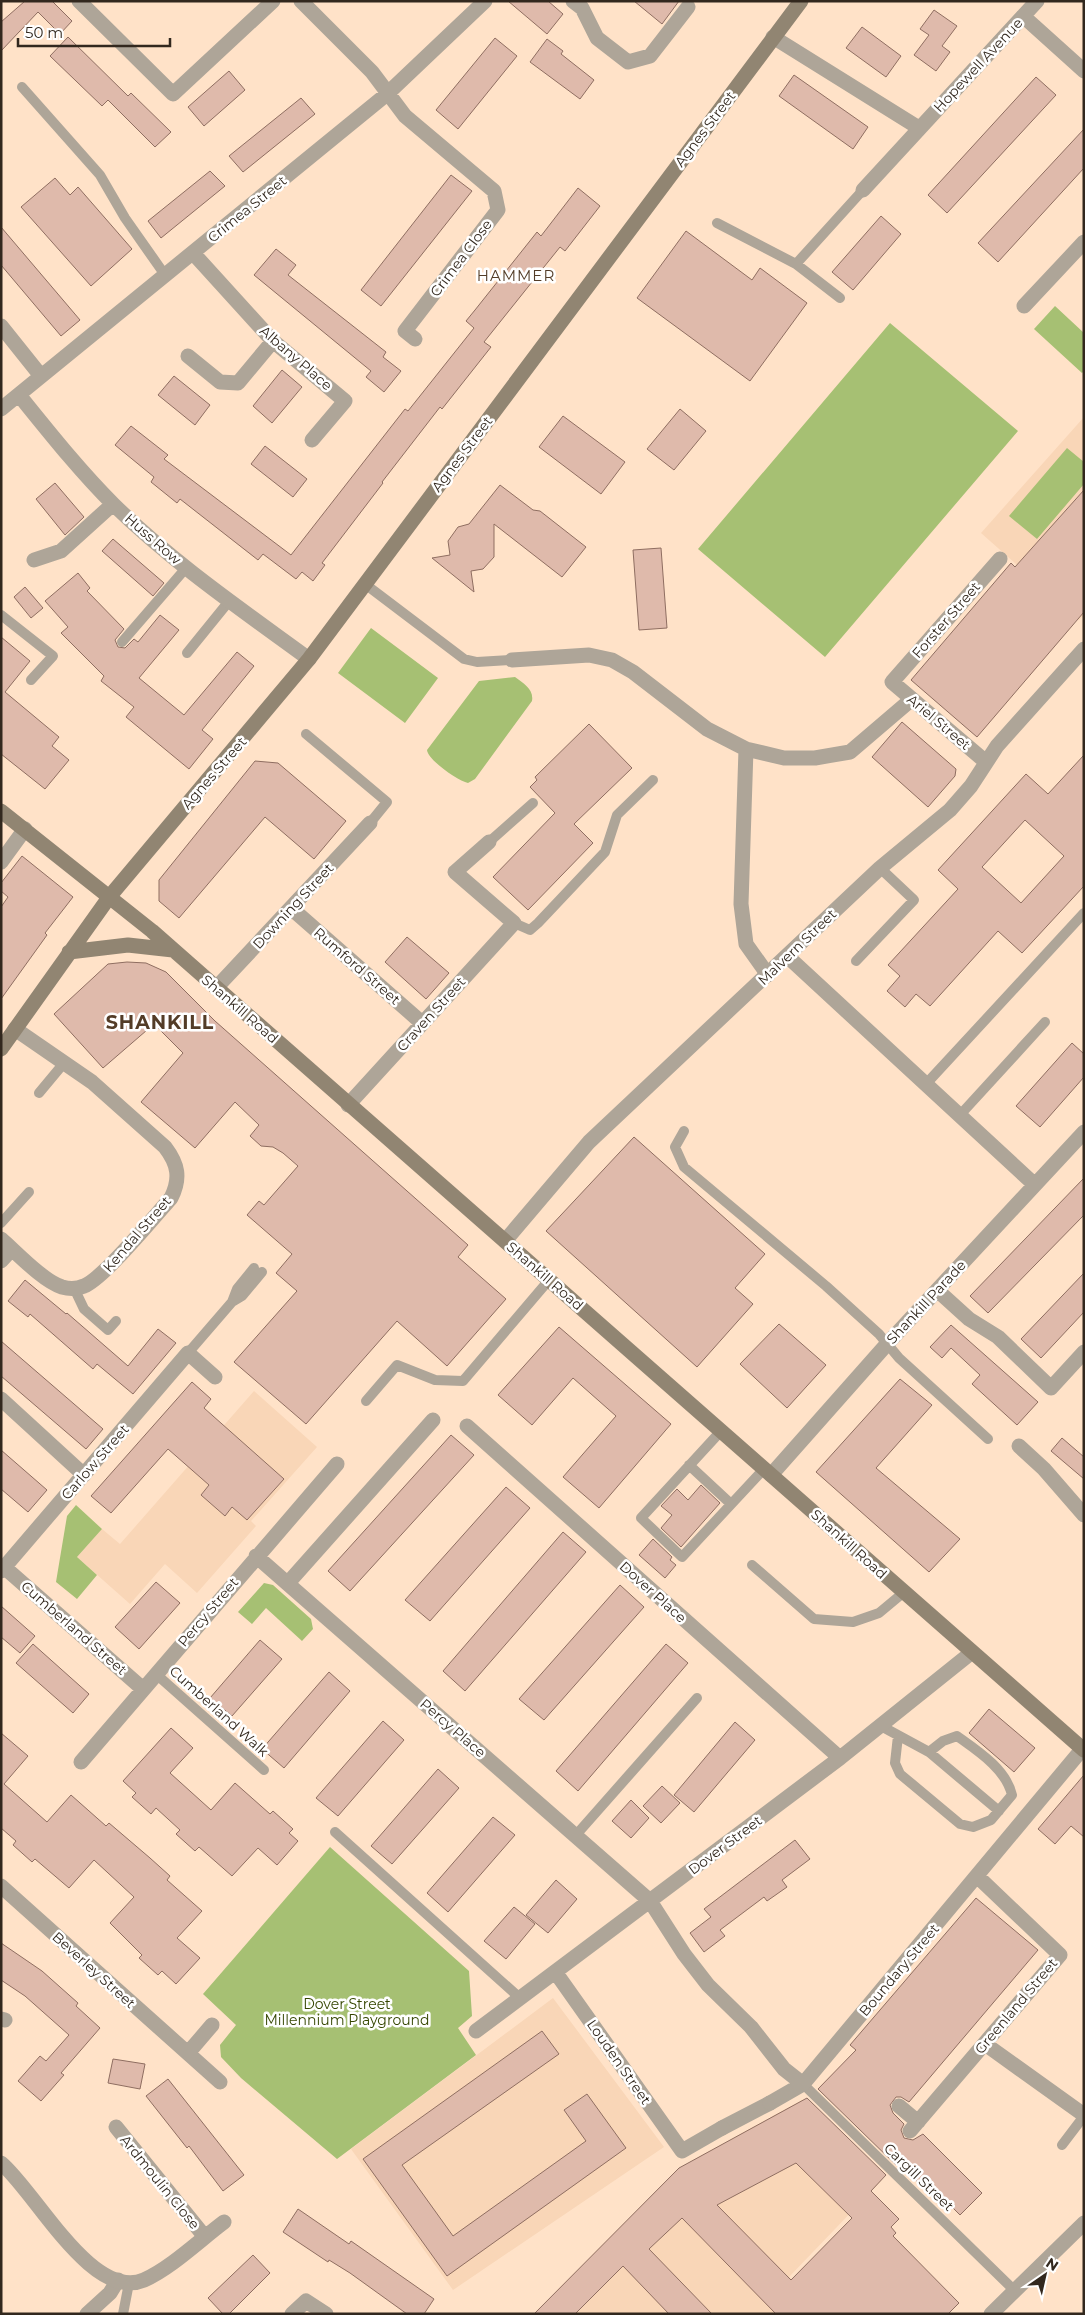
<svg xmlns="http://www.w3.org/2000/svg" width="1085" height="2315" font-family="Montserrat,sans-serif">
	<rect width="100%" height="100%" fill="#ffe2c8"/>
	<path fill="#f9d6b7" d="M1084,417V615L1079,620L981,533Z
		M254,1391L317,1447L251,1521L256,1526L197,1593L165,1564L130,1604L77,1557L102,1529L120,1544Z
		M553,1998L664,2147L453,2290L351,2149Z
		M802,2100L882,2180L789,2277L824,2314L535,2313L679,2168Z"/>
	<path fill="#a6c073" d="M1055,306L1084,333V371L1082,373L1034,329Z
		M890,323L1018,431L825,657L698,549Z
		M1067,448L1084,462V484L1037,539L1009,516Z
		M371,628L438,678L405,723L338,673Z
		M515,677C524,684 534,689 532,701L475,779L468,783C458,781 428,760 427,750L479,681Z
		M76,1505L102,1529L77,1557L97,1575L77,1599L56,1582L67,1516Z
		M264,1583L273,1585L311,1619L313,1629L302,1641L266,1608L252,1624L238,1612Z
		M330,1847L469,1971L472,2016L458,2028L476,2055L337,2159L241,2078L221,2057L220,2045L236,2025L203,1994Z"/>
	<path fill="#dfbaab" stroke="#8f6e61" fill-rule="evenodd" d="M25,1H52L72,21L60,34L38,12L1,51V22Z
		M508,1H548L563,14L547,34Z
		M634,1H679L662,24Z
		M934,10L957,26L942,46L950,52L936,71L914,55L929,35L920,29Z
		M862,27L901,56L886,77L846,48Z
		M68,37L128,96L131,93L171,132L155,147L108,100L102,106L50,56Z
		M495,38L517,56L458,129L436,110Z
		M547,39L563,51L561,54L594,80L580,99L530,62Z
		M229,71L245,90L204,126L188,107Z
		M794,75L868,127L853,149L779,96Z
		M1036,77L1056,95L947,213L928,195Z
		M301,98L315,114L243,172L229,156Z
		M1084,129V168L998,262L978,243Z
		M210,171L225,186L161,238L148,221Z
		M451,175L472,191L381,306L361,290Z
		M55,178L70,195L78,187L132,249L91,286L21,207Z
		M578,188L600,206L565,251L560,247L484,342L491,347L442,409L440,407L382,482L383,483L322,563L325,565L313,581L302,572L296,579L263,554L258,560L180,499L177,503L151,482L154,477L115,445L131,426L168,455L164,459L291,555L405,409L408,411L474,328L466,321L475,310L537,232L541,236Z
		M881,216L901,234L853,290L832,272Z
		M1,227L80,320L61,336L1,265Z
		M686,231L752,280L760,268L807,303L750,381L637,298Z
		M276,249L296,265L288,275L386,352L383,357L401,371L384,392L366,377L371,371L254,275Z
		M282,370L302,387L272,423L253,406Z
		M174,376L210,405L195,425L158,395Z
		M680,409L706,431L674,470L647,449Z
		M563,416L625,462L601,494L539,447Z
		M265,446L307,479L293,497L251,464Z
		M55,483L84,517L65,535L36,499Z
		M500,485L533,510L540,511L586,547L562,577L494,524V557L483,569L471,571L474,592L432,558L450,555L448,541L458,527L469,524Z
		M1084,490V612L977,737L911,680L1011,563L1015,567Z
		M113,539L164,583L153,596L102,551Z
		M661,548L667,628L639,630L633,550Z
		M78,573L90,588L87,591L124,629L115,640L118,647L125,648L134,639L138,642L160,615L179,630L139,678L184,715L237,652L254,666L202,730L213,739L189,769L126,717L134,707L101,681L104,676L61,633L68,627L45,601Z
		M25,587L43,608L31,618L14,597Z
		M1,637L30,661L5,692L59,737L52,746L69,760L45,789L1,754Z
		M902,722L956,769L955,776L928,807L872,757Z
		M589,724L632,768L574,824L593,843L528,910L493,877L555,813L530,787L537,780L535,777Z
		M1084,755V886L1022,953L998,931L930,1006L916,994L905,1007L887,991L900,976L888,965L958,889L938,870L1026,774L1048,794ZM1025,820L1064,856L1021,903L982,867Z
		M255,761L278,763L346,821L314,859L265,817L179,918L159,901V880Z
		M22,856L73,897L45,933L47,935L1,999V907L8,897L1,891V883Z
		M407,937L449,973L426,999L385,962Z
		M127,962L146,963L166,972L215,1021L468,1245L458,1257L506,1299L447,1366L397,1321L306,1424L234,1362L297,1291L276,1273L292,1254L247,1215L259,1201L264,1205L298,1166L283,1153L273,1147L261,1146L250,1136L259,1125L235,1102L195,1148L141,1102L183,1053L154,1024L103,1068L54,1014L108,964Z
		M1072,1043L1084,1054V1077L1040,1127L1016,1106Z
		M634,1137L765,1254L735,1288L753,1304L697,1367L546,1231Z
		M1084,1178V1215L988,1313L970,1296Z
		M1084,1273V1312L1041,1358L1021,1339Z
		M25,1280L66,1314L67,1313L128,1366L158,1329L176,1343L133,1394L97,1364L93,1369L30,1314L28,1317L8,1301Z
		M779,1324L826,1365L787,1408L740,1364Z
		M951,1325L1038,1402L1017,1425L972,1384L980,1375L951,1348L942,1358L930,1347Z
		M559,1327L671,1424L599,1508L563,1477L616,1416L573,1378L532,1425L498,1395Z
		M1,1341L103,1429L86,1449L1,1376Z
		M900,1379L932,1405L876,1468L960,1539L929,1572L816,1472Z
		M192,1382L211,1399L204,1408L284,1479L247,1520L232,1507L225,1516L201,1495L209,1485L168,1449L111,1513L91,1496Z
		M451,1435L474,1455L350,1591L328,1571Z
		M1062,1438L1084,1457V1479L1051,1451Z
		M1,1450L47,1490L28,1512L1,1489Z
		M701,1485L720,1503L681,1547L661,1528L672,1515L661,1506L677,1489L688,1500Z
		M506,1487L530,1508L430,1621L405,1600Z
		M563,1532L586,1552L465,1691L443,1671Z
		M653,1539L672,1557L670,1560L676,1565L665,1578L639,1555Z
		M156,1582L180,1603L139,1649L115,1627Z
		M620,1585L644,1607L544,1720L519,1699Z
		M1,1606L35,1636L20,1653L1,1637Z
		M260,1640L282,1659L232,1716L210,1698Z
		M33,1644L89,1694L73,1713L16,1663Z
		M666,1644L688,1663L578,1791L556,1771Z
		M329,1672L350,1691L284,1768L262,1749Z
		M989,1709L1035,1748L1014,1772L969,1733Z
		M383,1721L404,1740L338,1816L316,1798Z
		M735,1722L755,1740L694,1812L674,1795Z
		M171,1728L193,1748L170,1773L211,1810L235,1783L270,1814L273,1811L293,1829L289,1833L298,1841L277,1865L258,1848L232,1876L199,1847L195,1851L176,1834L180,1830L156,1808L151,1814L132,1797L136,1793L123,1781Z
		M1,1733L28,1756L4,1784L47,1822L71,1795L106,1826L109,1823L150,1858L170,1876L167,1880L202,1911L177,1938L200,1958L176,1984L162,1971L158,1975L139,1958L142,1955L110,1923L134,1897L94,1860L69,1888L35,1859L32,1862L13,1845L16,1841L1,1828Z
		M438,1769L459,1788L392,1864L371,1846Z
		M1084,1775V1837L1071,1826L1055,1844L1038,1829Z
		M662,1786L680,1803L661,1823L643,1806Z
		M631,1800L649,1818L631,1838L612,1821Z
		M493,1817L515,1835L448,1912L427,1893Z
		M795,1840L810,1859L782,1880L787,1887L767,1901L764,1897L720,1930L725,1936L704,1952L690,1933L711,1917L704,1909Z
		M556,1880L577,1899L548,1933L526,1915Z
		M976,1898L1038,1950L909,2102L901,2097H896L890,2105L893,2113L904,2124L901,2130L904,2138L913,2140L923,2134L982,2193L960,2215L939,2194L935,2199L898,2163L896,2165L818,2089L856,2050L850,2045Z
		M514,1907L535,1924L506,1959L484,1941Z
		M1,1943L42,1971L78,2003L76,2006L100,2028L61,2073L64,2075L41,2101L18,2081L40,2056L46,2061L69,2035L25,1996L1,1980Z
		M542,2031L559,2054L402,2165L453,2236L586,2141L564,2110L587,2094L626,2148L447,2276L363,2159Z
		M113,2059L145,2064L140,2089L108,2083Z
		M168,2079L244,2175L223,2191L189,2146L187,2148L146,2096Z
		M807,2098L886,2175L871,2191L899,2219L891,2227L896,2233L893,2236L959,2303L948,2314H776L682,2218L649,2249L712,2314H669L623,2266L575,2314H534L679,2168ZM796,2163L852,2218L791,2280L717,2205Z
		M298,2209L349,2244L351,2241L434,2299L424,2314H407L350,2273L329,2260L328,2262L283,2232Z
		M253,2255L270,2273L229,2314H223L208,2298Z"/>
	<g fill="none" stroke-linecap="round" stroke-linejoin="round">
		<path stroke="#aea598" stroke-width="10" d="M22,87L100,175L125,218L165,275
			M717,223L796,264L840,298
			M796,264L863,190
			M365,584L464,659L477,662L512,660
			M1,615L53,656L31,680
			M122,642L186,568
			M187,653L230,600
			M306,734L387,802L370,823
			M489,842L533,803
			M514,923L530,930L538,923L605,852L617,815L653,780
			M856,961L914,900L880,868
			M926,1084L1084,913
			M39,1093L64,1063
			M960,1115L1045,1022
			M684,1131L675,1147L684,1167L826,1286L879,1334L899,1358L988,1439
			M1,1223L29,1192
			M74,1288L84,1309L108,1330L116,1321
			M232,1302L242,1296L262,1272
			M188,1353L232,1302L237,1289L254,1268
			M366,1401L397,1365L435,1380L463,1381L549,1280
			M721,1431L641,1518L682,1557L764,1469
			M689,1465L731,1504
			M752,1565L814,1619L853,1622L879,1613L903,1593
			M156,1674L264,1770
			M881,1726L929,1752L999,1811
			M898,1736L895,1763L900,1774L960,1824L973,1827L991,1820L1012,1795C1006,1769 978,1751 957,1736L943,1741L929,1752
			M335,1832L521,1999
			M576,1835L697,1698
			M803,2084L1015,2291
			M1062,2145L1084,2116
			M123,2314L129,2283"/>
		<path stroke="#aea598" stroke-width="15" d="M512,660L589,655L612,660L633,672L707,729L746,749L741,904L746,944L768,975
			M746,749L784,758H815L850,752L912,699
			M722,2128L770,2103
			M87,2314L110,2293L118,2280"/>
		<path stroke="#aea598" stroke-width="15" d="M79,1L173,94L273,1
			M301,1L372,72L405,116L494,191L498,210L405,331L415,339
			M573,1L582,8L597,38L628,62L650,56L688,7
			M1023,16L1084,71
			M773,37L919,128
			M863,190L1037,1
			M193,253L273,341L345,401L312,440
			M1024,306L1084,242
			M1,326L41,376
			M188,356L220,382L238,383L273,341
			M19,395C49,432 79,470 113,504C172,562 242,610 309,659
			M1,409L387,94L485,1
			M34,560L61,551L113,504
			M986,762L892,682L1000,559
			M1,862L25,829
			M291,908L422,1023
			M787,956L1035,1185
			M216,988L370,823
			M348,1105L514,923L455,872L489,842
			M1,1239C16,1252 43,1281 62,1287C69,1289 77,1289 84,1286C103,1279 155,1216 171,1198C181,1178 178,1164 165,1147L92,1082L15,1029
			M505,1241L589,1142L880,868L950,810L971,786L997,746L1084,649
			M1,1261L12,1249
			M937,1290L969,1319L998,1337L1051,1388L1084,1352
			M1,1399L84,1475
			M467,1426L840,1758
			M1019,1446L1044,1469L1084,1515
			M771,1475L887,1344L1084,1132
			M256,1556L650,1901L684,1954L708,1985L751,2027L784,2069L803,2084
			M4,1567L143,1689
			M1,1571L188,1353L215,1377
			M288,1583L433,1420
			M81,1762L337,1464
			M1,1886L220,2082
			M556,1973L682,2151L722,2128
			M1,2019L5,2020
			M476,2031L840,1758L971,1653
			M985,2044L1084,2115
			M188,2053L212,2025
			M770,2103L803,2084L1084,1747
			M899,2106L918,2122
			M116,2127L205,2237
			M910,2131L1060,1955L977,1876
			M1,2163C35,2191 92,2302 144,2280C171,2268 200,2240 224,2222
			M292,2314L306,2301L326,2314
			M991,2314L1084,2223"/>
		<path stroke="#918572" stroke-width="15" d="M1,811L152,931L1084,1750
			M69,952L128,945L173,950
			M1,1049L110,896L309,659L801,1"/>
	</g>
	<g text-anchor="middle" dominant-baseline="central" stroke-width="5" stroke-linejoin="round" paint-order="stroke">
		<g font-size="14" fill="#32281e" stroke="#fff">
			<text transform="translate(978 65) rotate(-47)">Hopewell Avenue</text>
			<text transform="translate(705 129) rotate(-53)">Agnes Street</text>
			<text transform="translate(247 209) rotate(-39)">Crimea Street</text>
			<text transform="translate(461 258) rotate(-53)">Crimea Close</text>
			<text transform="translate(296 358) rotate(41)">Albany Place</text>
			<text transform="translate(462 454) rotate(-53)">Agnes Street</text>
			<text transform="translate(153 539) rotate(41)">Huss Row</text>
			<text transform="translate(946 620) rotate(-49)">Forster Street</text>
			<text transform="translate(939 722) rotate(40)">Ariel Street</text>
			<text transform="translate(214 773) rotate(-49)">Agnes Street</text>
			<text transform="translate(293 906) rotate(-47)">Downing Street</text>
			<text transform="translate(797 947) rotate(-44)">Malvern Street</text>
			<text transform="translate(357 966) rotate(41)">Rumford Street</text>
			<text transform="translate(240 1009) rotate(41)">Shankill Road</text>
			<text transform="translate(431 1014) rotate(-48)">Craven Street</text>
			<text transform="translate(137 1234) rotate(-49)">Kendal Street</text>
			<text transform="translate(545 1276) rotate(41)">Shankill Road</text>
			<text transform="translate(926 1302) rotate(-47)">Shankill Parade</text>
			<text transform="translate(95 1462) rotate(-49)">Carlow Street</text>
			<text transform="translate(849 1544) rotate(42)">Shankill Road</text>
			<text transform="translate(653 1592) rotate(42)">Dover Place</text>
			<text transform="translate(208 1612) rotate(-50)">Percy Street</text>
			<text transform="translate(74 1628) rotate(41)">Cumberland Street</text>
			<text transform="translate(219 1711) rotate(42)">Cumberland Walk</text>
			<text transform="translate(453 1728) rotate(41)">Percy Place</text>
			<text transform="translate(725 1845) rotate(-37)">Dover Street</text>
			<text transform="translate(94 1970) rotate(42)">Beverley Street</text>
			<text transform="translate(899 1970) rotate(-50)">Boundary Street</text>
			<text transform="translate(1016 2006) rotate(-50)">Greenland Street</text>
			<text transform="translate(619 2062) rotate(55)">Louden Street</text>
			<text transform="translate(919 2177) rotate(44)">Cargill Street</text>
			<text transform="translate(160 2182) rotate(51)">Ardmoulin Close</text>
		</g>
		<g font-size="14" fill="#354600" stroke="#fff">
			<text x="347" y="2004">Dover Street<tspan x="347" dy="16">Millennium Playground</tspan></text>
		</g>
		<g font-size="15" letter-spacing="1" fill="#533c27" stroke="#fff">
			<text x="516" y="275">HAMMER</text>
		</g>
		<g font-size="19" font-weight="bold" letter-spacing="1" fill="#533c27" stroke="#fff">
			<text x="160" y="1022">SHANKILL</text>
		</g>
	</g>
	<rect width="1085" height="2315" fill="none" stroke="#32281e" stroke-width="5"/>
	<g transform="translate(1045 2275) rotate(34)" stroke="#ffffff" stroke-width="4" paint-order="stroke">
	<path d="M0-4L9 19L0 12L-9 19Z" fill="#32281e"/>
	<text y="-8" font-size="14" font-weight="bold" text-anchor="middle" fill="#32281e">N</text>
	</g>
	<path d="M18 38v8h152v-8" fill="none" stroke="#32281e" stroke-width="2.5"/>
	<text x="25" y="38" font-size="15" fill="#32281e" stroke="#ffffff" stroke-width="4" paint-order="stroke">50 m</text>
</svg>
